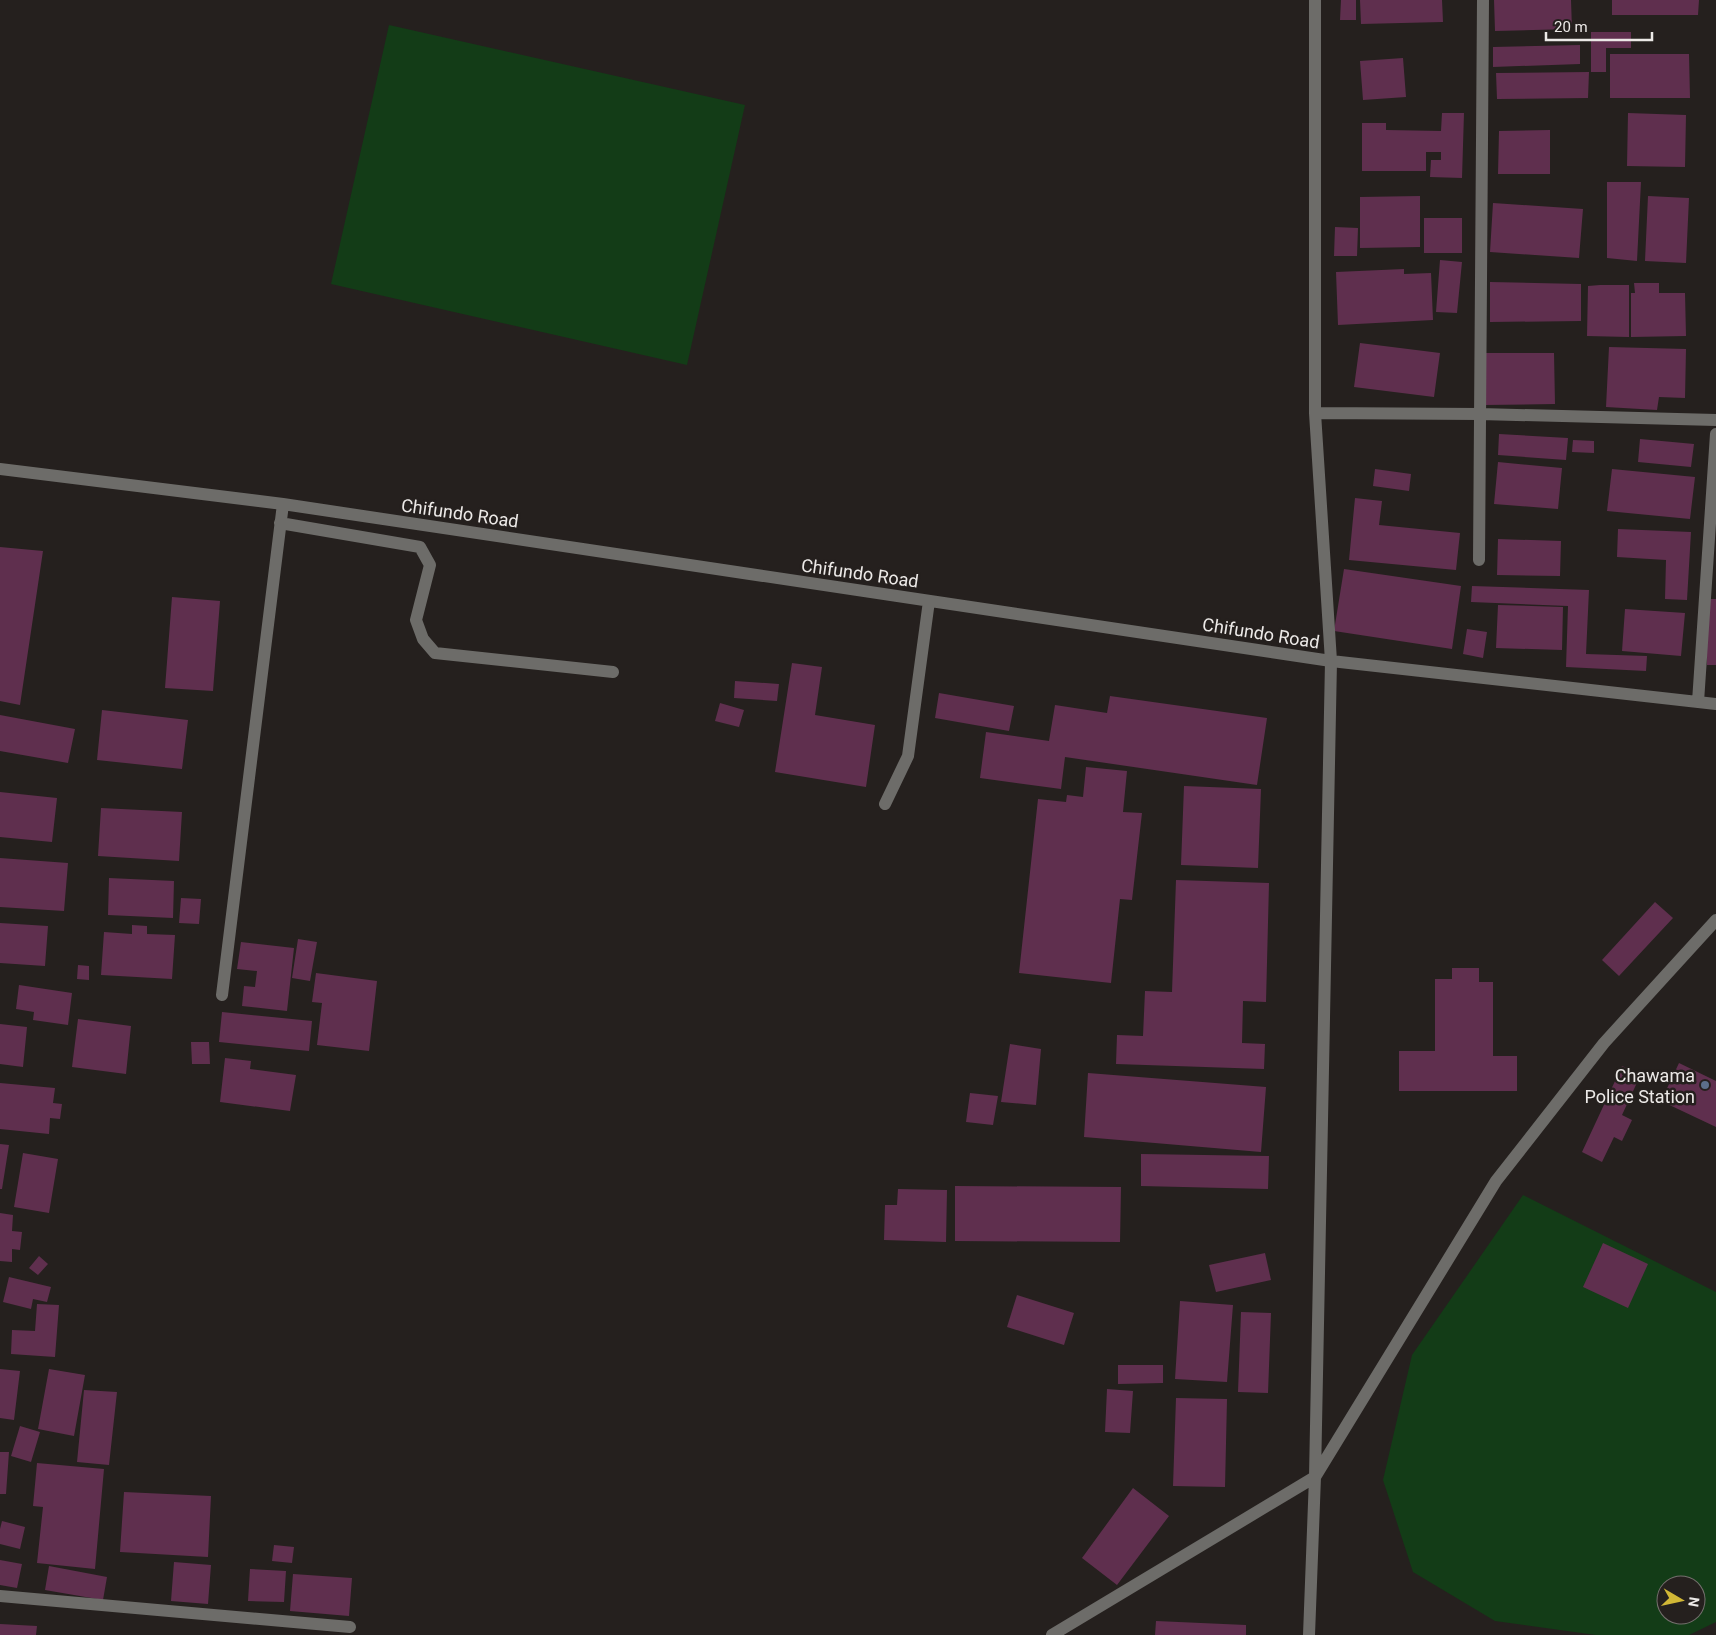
<svg xmlns="http://www.w3.org/2000/svg" width="1716" height="1635" font-family="Roboto,sans-serif">
	<rect width="100%" height="100%" fill="#25201e"/>
	<path fill="#133c17" fill-rule="evenodd" d="M389,25L745,105L687,365L331,284Z
		M1523,1195L1716,1292V1622L1689,1635H1596L1495,1621L1413,1572L1383,1480L1412,1355ZM1666,1585H1696V1615H1666Z"/>
	<path fill="#5f2f4e" d="M1341,0H1356V20H1340Z
		M1360,0H1442L1443,22L1361,24Z
		M1494,0H1571L1572,29L1495,31Z
		M1612,0H1699L1698,15H1612Z
		M1591,32H1631V48H1606V72H1591Z
		M1580,45V64L1493,67V47Z
		M1610,54H1689L1690,98H1610Z
		M1403,58L1406,97L1363,100L1360,61Z
		M1589,72L1588,98L1497,99L1496,73Z
		M1442,113H1464L1462,178L1430,177L1431,160H1441V152H1426V171H1362V123H1386V130L1441,131Z
		M1628,113L1686,115L1685,167L1627,166Z
		M1550,130V174H1498L1499,131Z
		M1607,182H1641L1637,261L1607,258Z
		M1420,196V247L1360,248V197Z
		M1648,196L1689,198L1686,263L1645,261Z
		M1493,203L1583,209L1579,258L1490,252Z
		M1424,218H1462V253H1424Z
		M1335,227L1358,228L1357,256H1334Z
		M1440,260L1462,262L1457,313L1436,312Z
		M1404,269V274L1431,273L1433,320L1338,325L1336,272Z
		M1490,282L1581,284V321L1490,322Z
		M1634,283H1659V293H1685L1686,336L1631,337V293H1635Z
		M1600,285H1629V337L1587,336L1588,286Z
		M1360,343L1440,353L1434,397L1354,387Z
		M1609,347L1686,349L1685,398L1659,397L1657,410L1606,407Z
		M1484,353H1554L1555,404L1484,405Z
		M1499,434L1568,438L1566,460L1498,455Z
		M1640,439L1694,444L1691,467L1638,462Z
		M1573,440L1594,441V453L1572,452Z
		M1498,462L1562,468L1558,509L1494,504Z
		M1375,469L1411,474L1409,491L1373,486Z
		M1612,469L1695,477L1690,519L1607,511Z
		M1355,498L1382,501L1379,525L1460,533L1456,570L1349,560Z
		M1618,529L1691,532L1687,600L1665,599L1666,560L1617,557Z
		M1498,539L1561,541L1560,576L1497,575Z
		M0,547L43,551L20,705L0,701Z
		M1344,569L1461,586L1452,649L1334,631Z
		M1472,586L1589,590L1586,654L1647,656L1646,671L1566,667L1568,606L1471,602Z
		M172,597L220,601L213,691L165,688Z
		M1707,599H1716V665H1707Z
		M1498,605L1563,607L1562,650L1496,648Z
		M1625,609L1685,613L1681,656L1622,651Z
		M1467,629L1487,632L1483,658L1463,654Z
		M792,663L822,667L815,715L875,725L866,787L775,772Z
		M735,681L779,684L777,701L734,698Z
		M939,693L1014,706L1009,731L935,718Z
		M1110,696L1267,718L1257,785L1065,757L1061,789L980,778L986,732L1049,741L1055,705L1107,713Z
		M720,703L744,710L739,727L715,721Z
		M102,710L188,720L182,769L97,760Z
		M0,715L75,729L68,763L0,751Z
		M1086,767L1127,771L1123,812L1142,813L1132,900L1120,899L1111,983L1019,973L1038,799L1066,802L1067,795L1083,797Z
		M1184,786L1261,789L1258,868L1181,865Z
		M0,792L57,798L52,842L0,837Z
		M101,808L182,812L179,861L98,856Z
		M0,858L68,863L64,911L0,907Z
		M109,878L174,881L173,918L108,915Z
		M1176,880L1269,883L1266,1002L1243,1001L1242,1043L1265,1044L1264,1069L1116,1064L1117,1035L1143,1036L1145,991L1172,992Z
		M181,898L201,899L199,924L179,923Z
		M1655,902L1673,918L1619,976L1602,960Z
		M0,923L48,926L45,966L0,963Z
		M132,925L147,926V934L175,935L172,979L101,975L104,932L132,934Z
		M298,939L317,942L310,981L292,978Z
		M241,942L294,948L287,1011L242,1006L244,986L255,987L257,971L237,969Z
		M78,965L89,966V980L77,979Z
		M1452,968H1479V982H1493V1056H1517V1091H1399V1051H1435V979H1452Z
		M316,973L377,981L369,1051L317,1045L322,1003L312,1002Z
		M19,985L72,993L68,1025L33,1020L34,1012L16,1009Z
		M222,1012L312,1021L309,1051L219,1042Z
		M78,1019L131,1026L126,1074L72,1067Z
		M0,1024L27,1027L23,1067L0,1064Z
		M191,1042H209L210,1064H192Z
		M1010,1044L1041,1049L1036,1105L1001,1102Z
		M225,1058L251,1061L250,1069L296,1075L290,1111L220,1102Z
		M1679,1063L1716,1081V1127L1661,1101Z
		M1622,1066L1641,1074L1622,1115L1632,1120L1622,1141L1614,1137L1602,1162L1582,1152Z
		M1088,1073L1266,1087L1261,1152L1084,1137Z
		M0,1083L55,1088L53,1103L62,1104L60,1119L50,1118L49,1134L0,1129Z
		M970,1093L998,1096L993,1125L966,1122Z
		M0,1144L9,1145L2,1189H0Z
		M23,1153L58,1159L49,1213L14,1207Z
		M1141,1154L1269,1156L1268,1189L1141,1186Z
		M955,1186L1121,1187L1120,1242L955,1241Z
		M898,1189L947,1190L946,1242L884,1240L885,1205H897Z
		M0,1213L13,1215L12,1231L22,1232L20,1250L12,1249V1262L0,1261Z
		M1603,1243L1648,1264L1628,1308L1583,1287Z
		M1265,1253L1271,1280L1216,1292L1209,1265Z
		M39,1256L48,1264L38,1275L29,1268Z
		M9,1277L51,1287L47,1302L33,1299L31,1309L3,1302Z
		M1017,1295L1074,1313L1064,1345L1007,1327Z
		M1180,1301L1233,1305L1227,1382L1175,1379Z
		M37,1304L59,1305L55,1357L11,1354L12,1330L35,1331Z
		M1241,1312L1271,1313L1268,1393L1238,1392Z
		M1118,1365H1163V1383L1118,1384Z
		M0,1369L20,1371L14,1420L0,1418Z
		M49,1369L85,1375L74,1436L38,1429Z
		M1107,1389L1133,1391L1130,1433L1105,1432Z
		M84,1390L117,1392L109,1465L77,1462Z
		M1176,1398L1227,1399L1225,1487L1173,1486Z
		M20,1426L40,1432L31,1462L11,1456Z
		M0,1452H9L6,1494H0Z
		M37,1463L104,1469L95,1569L37,1563L43,1507L33,1506Z
		M1133,1488L1169,1516L1117,1585L1082,1558Z
		M124,1492L211,1496L208,1557L120,1552Z
		M2,1521L25,1527L20,1549L0,1544V1529Z
		M274,1545L294,1547L292,1563L272,1561Z
		M0,1560L22,1564L17,1588L0,1585Z
		M174,1562L211,1565L208,1604L171,1601Z
		M49,1566L107,1577L103,1600L45,1590Z
		M250,1569L286,1571L284,1602L248,1601Z
		M293,1574L352,1578L349,1616L290,1611Z
		M1156,1621L1246,1625V1635H1155Z
		M0,1624L37,1626L36,1635H0Z"/>
	<g fill="none" stroke-linecap="round" stroke-linejoin="round">
		<path stroke="#6d6c69" stroke-width="12" d="M1315,413L1480,414L1716,420
			M0,469L283,504L1331,661L1716,704
			M280,523L420,547L430,565L416,620L423,639L435,653L613,672
			M1479,560L1483,0
			M1698,702L1716,434
			M885,804L908,756L929,601
			M222,995L283,504
			M0,1596L350,1627
			M1052,1635L1315,1477L1496,1181L1604,1043L1716,920
			M1309,1635L1315,1477L1331,661L1315,413V0"/>
	</g>
	<circle fill="#5c6f8a" stroke="#25201e" stroke-width="2" cx="1705" cy="1085" r="5"/>
	<g text-anchor="middle" dominant-baseline="central" stroke-width="5" stroke-linejoin="round" paint-order="stroke">
		<g font-size="18" fill="#ece9e7" stroke="#25201e">
			<text transform="translate(460 513) rotate(8)">Chifundo Road</text>
			<text transform="translate(860 573) rotate(8)">Chifundo Road</text>
			<text transform="translate(1261 633) rotate(9)">Chifundo Road</text>
		</g>
		<g font-size="18" fill="#ece9e7" stroke="#25201e" text-anchor="end">
			<text x="1695" y="1075">Chawama<tspan x="1695" dy="21">Police Station</tspan></text>
		</g>
	</g>
	<g transform="translate(1681 1600) rotate(99)"><circle r="24" fill="#25201e" stroke="#75706e"/>
	<path d="M0-4L9 19L0 12L-9 19Z" fill="#d1b736"/>
	<text y="-8" font-size="14" font-weight="bold" text-anchor="middle" fill="#ece9e7">N</text>
	</g>
	<path d="M1546 32v8h106v-8" fill="none" stroke="#ece9e7" stroke-width="2.5"/>
	<text x="1554" y="32" font-size="15" fill="#ece9e7" stroke="#25201e" stroke-width="4" paint-order="stroke">20 m</text>
</svg>
